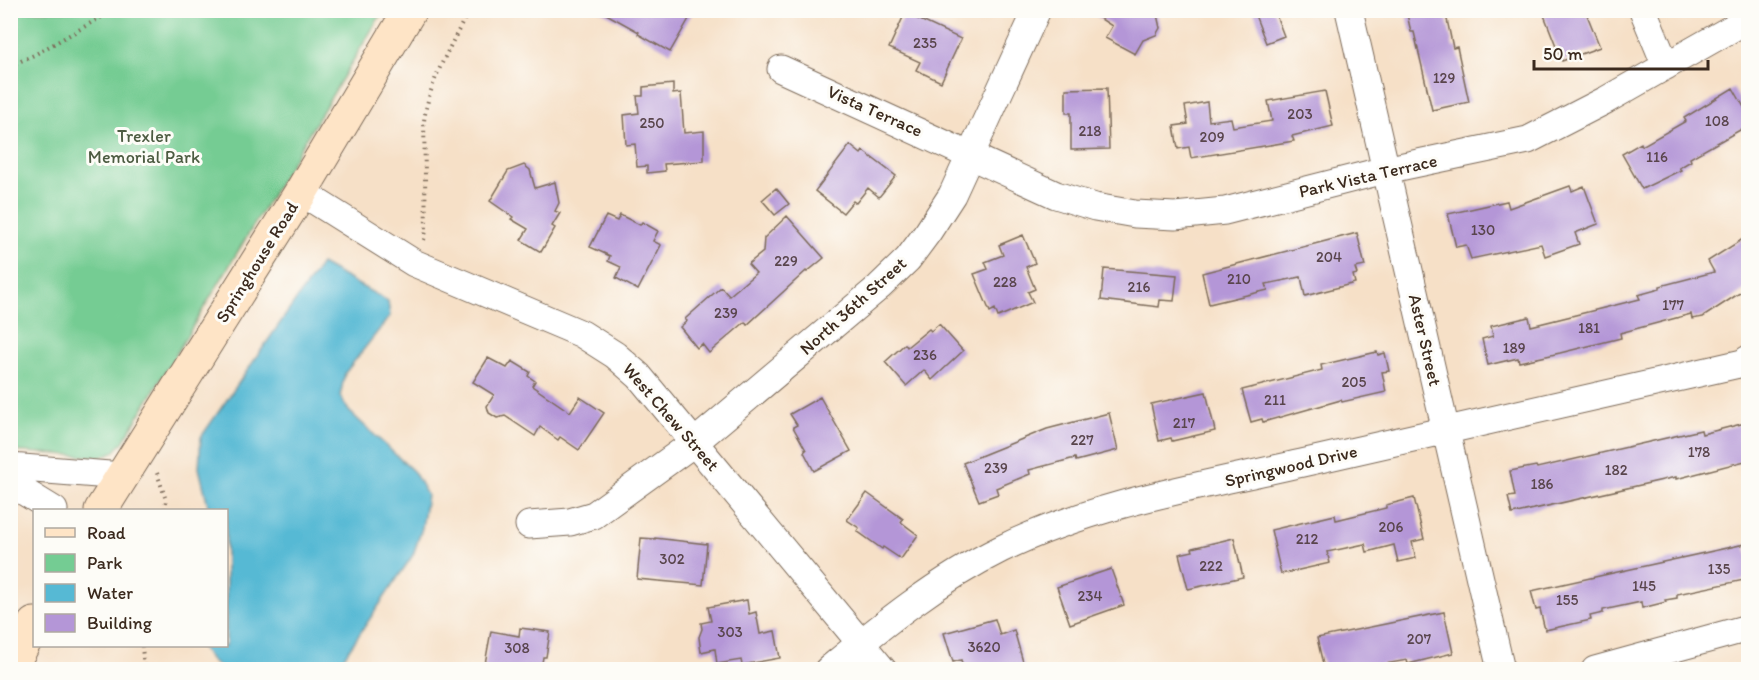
<svg xmlns="http://www.w3.org/2000/svg" width="1759" height="680" font-family="Itim,sans-serif">
	<rect width="100%" height="100%" fill="#fdfcf7"/>
	<filter id="ink" filterUnits="userSpaceOnUse"><feTurbulence type="fractalNoise" baseFrequency=".0167" numOctaves="2"/><feDisplacementMap in="SourceGraphic" scale="12" xChannelSelector="R" yChannelSelector="G"/><feConvolveMatrix kernelMatrix="1 2 1 2 8 2 1 2 1" color-interpolation-filters="sRGB"/></filter>
	<filter id="wash" filterUnits="userSpaceOnUse"><feTurbulence type="fractalNoise" baseFrequency=".008" numOctaves="4" result="noise"/><feDisplacementMap in="SourceGraphic" scale="24" xChannelSelector="R" yChannelSelector="G"/><feGaussianBlur stdDeviation="1.35" result="paint"/><feColorMatrix in="noise" values="0 0 0 0 0 0 0 0 0 0 0 0 0 0 0 0 0 1.4 0 .05"/><feComposite in="paint" operator="in"/></filter>
	<g filter="url(#wash)">
		<rect width="100%" height="100%" fill="#f6e0c7"/>
		<path fill="#74cc93" stroke="#587b58" stroke-width="1.5" d="M10,11H383L123,442L115,451L101,457L11,451Z"/>
		<path fill="#56b9d4" stroke="#487279" stroke-width="1.5" d="M321,264L388,301L390,316L345,373L340,396L349,411L414,472L427,495L422,528L413,555L336,669H222L211,660L200,646H226V510H207L208,505L199,468L201,437Z"/>
		<g id="blocks">
			<path fill="#b496d7" d="M599,10H694L670,52L638,34L639,32Z
				M1087,10H1156L1160,28L1156,35L1143,40L1135,54L1105,38L1112,26Z
				M1253,10H1274L1284,36L1266,43Z
				M1406,10H1445L1453,48L1457,47L1469,102L1432,110L1414,32H1411Z
				M1542,10H1585L1600,47L1562,61Z
				M905,13L961,39L941,82L916,70L920,62L889,48Z
				M673,84V94L681,93L684,133L704,131V161L664,164L665,171L647,173V166L637,167L635,144L626,145L624,115L639,113L637,96H643V87Z
				M1107,88L1109,149L1071,150V113H1066V89Z
				M1733,88L1749,116V125L1690,158L1691,161L1679,168L1681,170L1642,189L1622,154L1641,143L1642,146L1686,121L1684,118Z
				M1325,91L1333,126L1292,136L1294,141L1191,158L1189,147L1178,149L1174,126L1188,124L1185,106L1207,102L1209,121L1231,118L1233,127L1272,121L1268,101Z
				M850,145L861,154L863,151L896,176L879,197L868,188L856,203L853,201L843,213L815,191Z
				M524,165L530,170L535,188L555,182L559,203L555,211L560,213L552,226L555,228L541,252L521,240L528,229L511,219L513,217L490,201L508,171Z
				M1570,186L1572,191L1584,186L1598,224L1575,233L1579,244L1545,256L1541,244L1471,259L1466,245L1456,247L1448,214L1507,201L1509,208Z
				M776,188L789,204L775,215L762,200Z
				M620,215L640,225L642,222L658,231L653,241L661,245L638,290L616,278L621,267L608,261L610,256L590,247L606,216L617,221Z
				M787,216L824,258L807,272L806,271L747,325L745,322L709,353L702,344L697,348L680,327L687,321L685,319L721,287L729,296L756,273L748,264L763,252L764,238Z
				M1357,233L1365,266L1355,268L1357,274L1353,275L1355,283L1305,296L1301,277L1266,284L1268,290L1209,304L1202,273Z
				M1023,235L1035,263L1026,267L1035,289L1028,292L1033,302L998,317L995,309L990,312L974,274L988,269L985,262L1003,255L999,245Z
				M1749,235V287L1703,317L1692,319L1691,314L1620,333L1621,338L1560,353L1519,362L1518,358L1488,365L1482,339L1493,336L1491,326L1529,317L1531,326L1640,299L1638,295L1660,289V286L1714,272L1708,261Z
				M1104,269L1177,275L1174,301L1160,300L1159,307L1101,300Z
				M939,324L963,351L932,380L924,370L906,386L885,362L905,344L907,347L929,329L931,331Z
				M1377,352L1378,355L1385,353L1389,371L1382,372L1386,392L1342,402L1341,400L1263,422L1262,419L1251,422L1242,390L1322,370L1321,365Z
				M488,358L507,368L512,361L530,372L528,376L535,381L532,386L570,412L580,397L604,413L579,450L560,437L558,440L540,427L535,436L505,416L497,418L489,413L487,406L494,395L473,382Z
				M1206,392L1215,431L1172,441L1171,438L1159,441L1151,404Z
				M820,397L851,451L814,471L804,452L806,450L793,427L797,425L790,414Z
				M1109,413L1118,450L1076,461L1075,458L1029,470L1030,474L996,488L998,494L979,501L963,463L1047,429Z
				M1749,422V460L1676,479V477L1512,514L1508,497L1515,496L1510,471L1536,466L1537,468L1701,430L1702,434Z
				M867,493L903,519L901,522L918,535L901,559L883,547L882,549L857,531L859,528L847,520Z
				M1414,498L1424,539L1412,542L1416,558L1398,562L1394,545L1367,552L1365,544L1327,552L1330,563L1281,574L1271,530L1335,515L1336,520L1386,508V505Z
				M641,538L655,539V538L707,544L703,585L637,579Z
				M1234,538L1243,577L1188,589L1179,554L1193,551L1192,548Z
				M1745,544L1749,558V579L1677,594V598L1665,600L1666,602L1642,608L1641,602L1603,610V613L1590,616L1591,620L1545,630L1540,609L1536,610L1531,591Z
				M1111,569L1124,605L1070,624L1057,587Z
				M747,600L749,614L756,612L760,634L775,631L780,658L742,665L741,660L717,664L715,649L701,652L699,637L702,629L701,623L711,621L708,607Z
				M1444,612L1453,653L1408,664L1407,660L1357,669H1324L1317,638Z
				M995,619L1000,635L1014,630L1025,669H964L961,660L953,662L944,633Z
				M520,628L550,632L546,657H543L541,669H484L491,631L519,636Z"/>
		</g>
	</g>
	<g filter="url(#ink)">
		<use href="#blocks" fill-opacity="0" stroke="#7c6a59" stroke-width="1.5"/>
		<g fill="none" stroke-linecap="round" stroke-linejoin="round">
			<defs>
				<path id="street" d="M1349,10L1501,670
					M1643,10L1666,66
					M781,69L1056,195L1095,207L1135,214L1175,216L1225,211L1385,170L1528,140L1606,100L1736,26L1748,21
					M301,192L414,263L582,334L615,355L639,376L883,670
					M10,467L122,476
					M10,483L54,510
					M529,525L570,522L594,515L695,442L879,287L908,259L928,232L952,195L1037,10
					M828,670C882,625 938,580 1001,549C1095,503 1201,486 1302,463C1449,430 1596,397 1743,363L1748,359
					M1595,670L1748,628"/>
				<path id="secondary" d="M101,510L301,192L410,10
					M10,669L34,624"/>
			</defs>
			<use href="#street" stroke="#7c6a59" stroke-width="29"/>
			<use href="#secondary" stroke="#7c6a59" stroke-width="35"/>
			<path stroke="#7c6a59" stroke-width="4" stroke-dasharray="1.5 4.5" stroke-linecap="butt" d="M10,66L34,55L114,10
				M424,240L426,231L424,121C429,81 451,46 469,10
				M157,473L166,500L165,510
				M142,646L144,670"/>
			<use href="#street" stroke="#fff" stroke-width="27"/>
			<use href="#secondary" stroke="#fee4c6" stroke-width="33"/>
		</g>
	</g>
	<g text-anchor="middle" dominant-baseline="central" stroke-width="6" stroke-linejoin="round" paint-order="stroke">
		<g font-size="15" fill="#59454c">
			<text x="925" y="43">235</text>
			<text x="1444" y="78">129</text>
			<text x="1300" y="114">203</text>
			<text x="1717" y="121">108</text>
			<text x="652" y="123">250</text>
			<text x="1090" y="131">218</text>
			<text x="1212" y="137">209</text>
			<text x="1657" y="157">116</text>
			<text x="1483" y="230">130</text>
			<text x="1329" y="257">204</text>
			<text x="786" y="261">229</text>
			<text x="1239" y="279">210</text>
			<text x="1005" y="282">228</text>
			<text x="1139" y="287">216</text>
			<text x="1673" y="305">177</text>
			<text x="726" y="313">239</text>
			<text x="1589" y="328">181</text>
			<text x="1514" y="348">189</text>
			<text x="925" y="355">236</text>
			<text x="1354" y="382">205</text>
			<text x="1275" y="400">211</text>
			<text x="1184" y="423">217</text>
			<text x="1082" y="440">227</text>
			<text x="1699" y="452">178</text>
			<text x="996" y="468">239</text>
			<text x="1616" y="470">182</text>
			<text x="1542" y="484">186</text>
			<text x="1391" y="527">206</text>
			<text x="1307" y="539">212</text>
			<text x="672" y="559">302</text>
			<text x="1211" y="566">222</text>
			<text x="1719" y="569">135</text>
			<text x="1644" y="586">145</text>
			<text x="1090" y="596">234</text>
			<text x="1567" y="600">155</text>
			<text x="730" y="632">303</text>
			<text x="1419" y="639">207</text>
			<text x="984" y="647">3620</text>
			<text x="517" y="648">308</text>
		</g>
		<g font-size="18" fill="#3b2a1e" stroke="#fdfcf7">
			<text transform="translate(875 111) rotate(24)">Vista Terrace</text>
			<text transform="translate(1368 176) rotate(-13)">Park Vista Terrace</text>
			<text transform="translate(257 262) rotate(-58)">Springhouse Road</text>
			<text transform="translate(853 306) rotate(-42)">North 36th Street</text>
			<text transform="translate(1425 340) rotate(77)">Aster Street</text>
			<text transform="translate(671 417) rotate(49)">West Chew Street</text>
			<text transform="translate(1291 466) rotate(-13)">Springwood Drive</text>
		</g>
		<g font-size="18" fill="#4c5b41" stroke="#fdfcf7">
			<text x="144" y="136">Trexler<tspan x="144" dy="21">Memorial Park</tspan></text>
		</g>
	</g>
	<rect width="1759" height="680" fill="none" stroke="#fdfcf7" stroke-width="36"/>
	<rect x="33" y="509" width="195" height="138" fill="#fdfcf7" stroke="#afa8a0" stroke-width="1.5"/>
	<rect x="45" y="528" width="30" height="9" fill="#fee4c6" stroke="#afa8a0" stroke-width="1.5"/>
	<text x="87" y="539" font-size="18" fill="#3b2a1e">Road</text>
	<rect x="45" y="554" width="30" height="18" fill="#74cc93" stroke="#afa8a0" stroke-width="1.5"/>
	<text x="87" y="569" font-size="18" fill="#3b2a1e">Park</text>
	<rect x="45" y="584" width="30" height="18" fill="#56b9d4" stroke="#afa8a0" stroke-width="1.5"/>
	<text x="87" y="599" font-size="18" fill="#3b2a1e">Water</text>
	<rect x="45" y="614" width="30" height="18" fill="#b496d7" stroke="#afa8a0" stroke-width="1.5"/>
	<text x="87" y="629" font-size="18" fill="#3b2a1e">Building</text>
	<path d="M1534 60v9h174v-9" fill="none" stroke="#3b2a1e" stroke-width="3"/>
	<text x="1543" y="60" font-size="18" fill="#3b2a1e" stroke="#fdfcf7" stroke-width="4.5" paint-order="stroke">50 m</text>
</svg>
